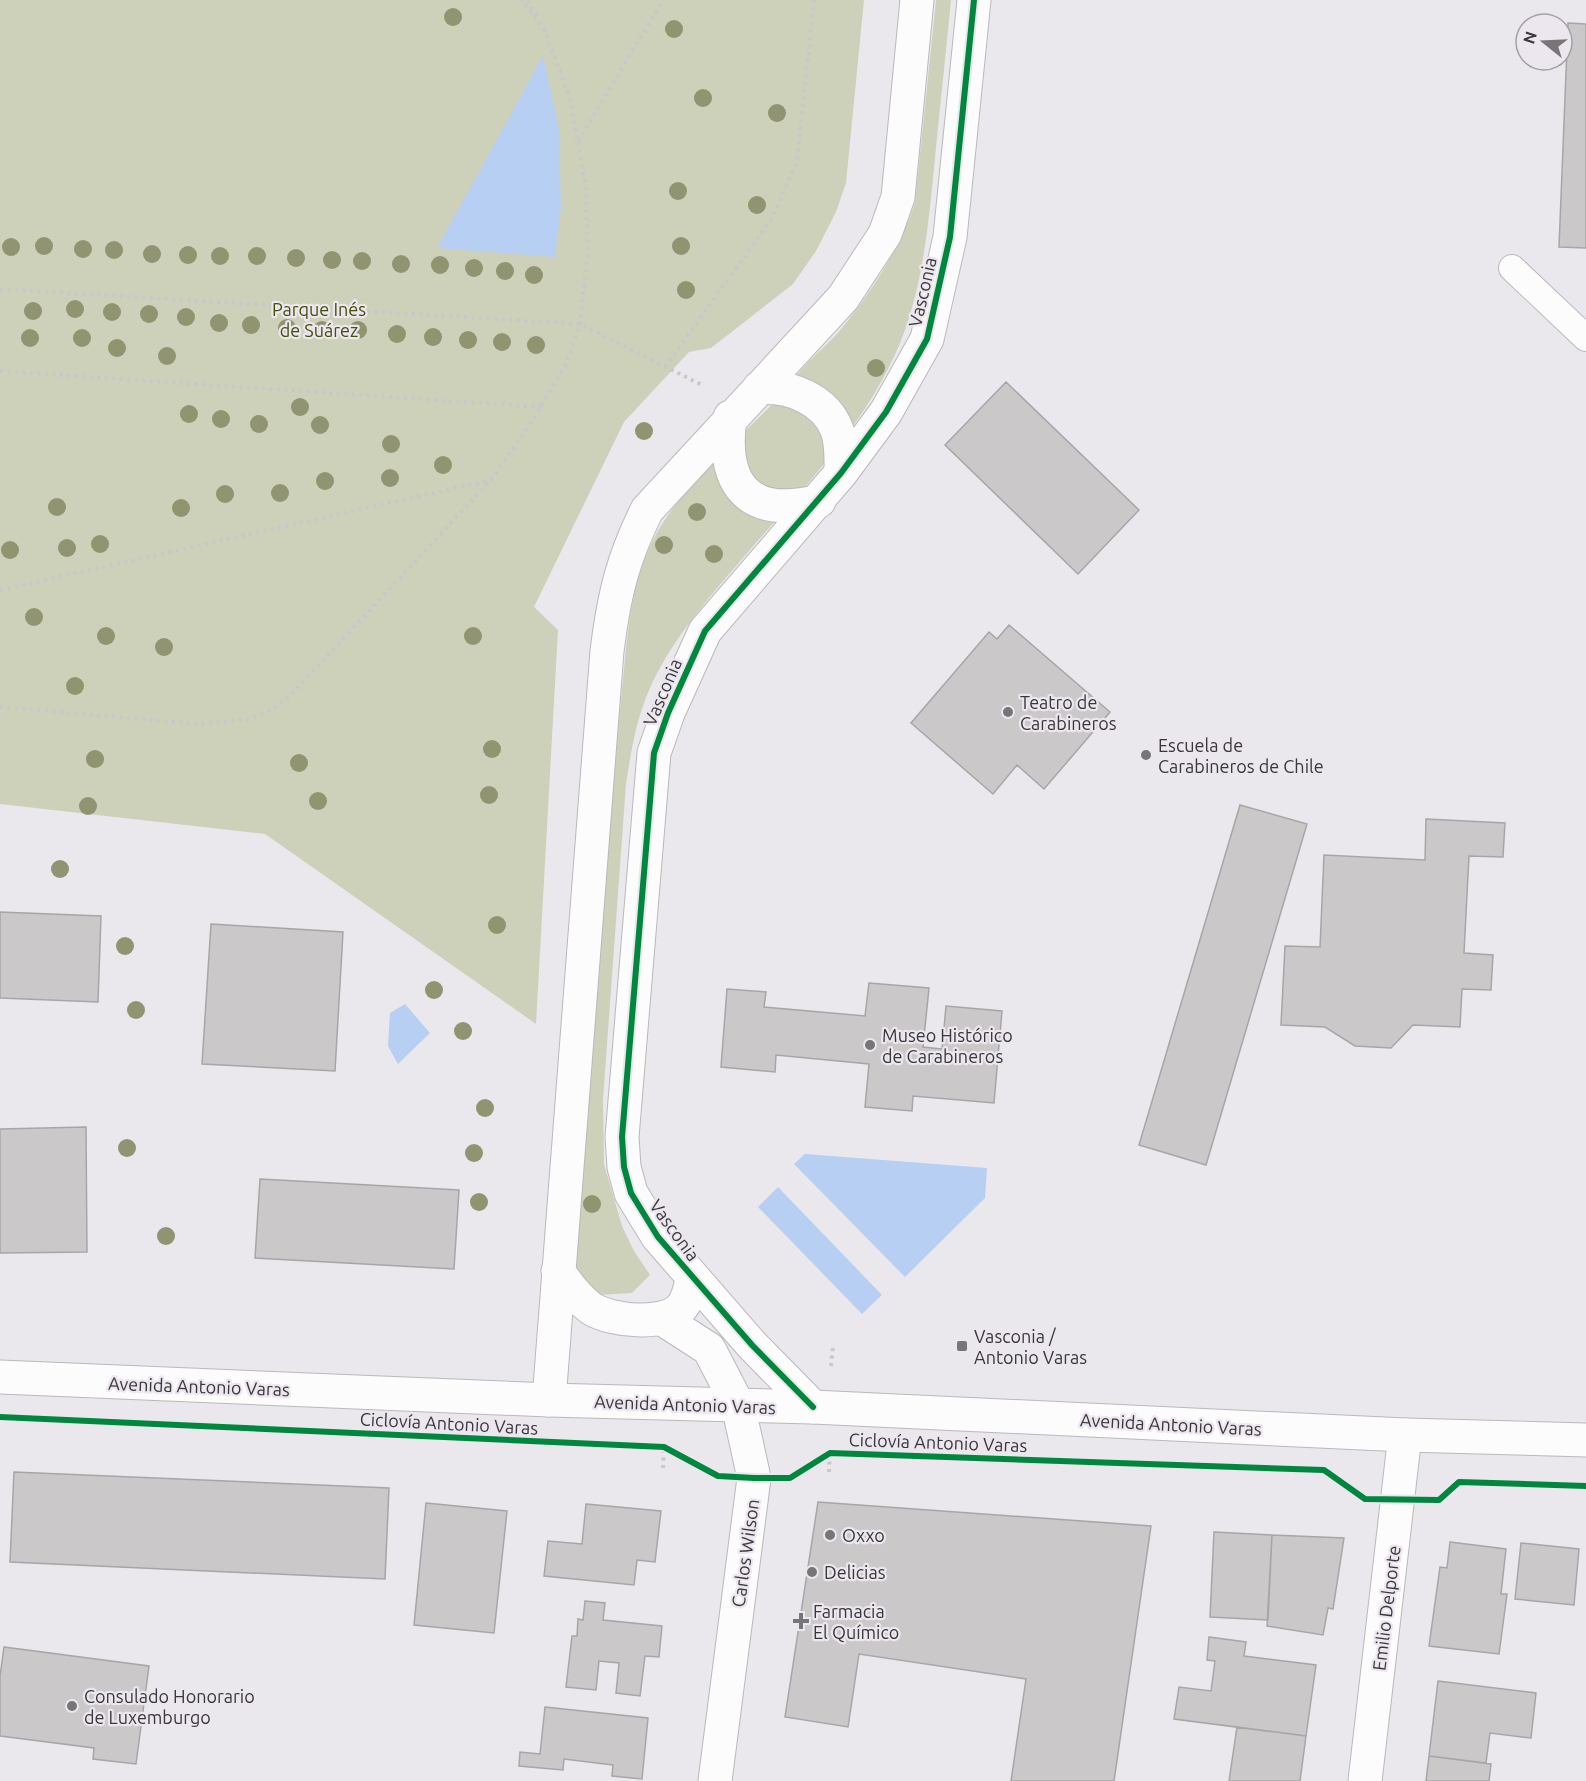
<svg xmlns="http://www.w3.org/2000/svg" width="1586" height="1781" font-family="Ubuntu,sans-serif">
	<rect width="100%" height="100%" fill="#ebe8ed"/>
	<path fill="#cdd1ba" d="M0,0H864L846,183L836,212L816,251L793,284L711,348L689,352L624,422L534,607L558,630L536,1024L265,834L0,804Z
		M936,0H951C946,53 940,105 935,158C928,229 922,305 888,369C853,438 792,501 742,559C707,600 672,639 650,688C636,719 631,752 626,784L603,1100L604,1164L622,1226L634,1251L650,1275L632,1293L598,1295L571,1270L621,700C627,645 628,586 655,536C686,480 738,441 781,395C789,387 794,378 801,370C814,355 830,343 842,328C872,291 900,248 915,203Z"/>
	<path fill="#b6cff3" d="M543,56L559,129L561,207L555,257L437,248Z
		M405,1004L430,1033L398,1064L388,1046L390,1013Z
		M805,1154L987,1168L985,1198L905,1277L794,1164Z
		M778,1187L882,1295L862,1314L758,1207Z"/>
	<path fill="#cbc8c9" stroke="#a8a5a7" stroke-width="1.5" d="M1568,23L1586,24V248L1559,247Z
		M1006,382L1139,510L1078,574L945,445Z
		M1009,625L1110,712L1044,789L1017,765L993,794L911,723L989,632L997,639Z
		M1240,805L1307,824L1206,1165L1139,1145Z
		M1426,819L1505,823L1503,857L1469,856L1464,953L1493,955L1491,990L1462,989L1460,1027L1413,1025L1391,1048L1355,1046L1325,1027L1281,1025L1285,946L1320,947L1324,855L1425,860Z
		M0,912L101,916L98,1002L0,998Z
		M211,924L343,932L335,1071L202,1064Z
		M869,983L929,988L923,1047L942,1049L946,1006L1002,1011L994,1103L913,1096L912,1111L865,1107L869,1064L776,1055L775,1072L721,1067L727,989L766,992L764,1007L865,1016Z
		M86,1127L87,1252L0,1253V1129Z
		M260,1179L459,1190L454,1269L255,1258Z
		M14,1472L389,1488L385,1579L10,1562Z
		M818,1502L1151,1526L1114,1781H1011L1026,1679L859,1654L848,1727L785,1717Z
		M426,1503L507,1511L494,1633L414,1625Z
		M586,1504L661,1511L655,1562L637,1560L634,1585L544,1576L548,1541L582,1544Z
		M1214,1532L1272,1535L1268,1620L1210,1617Z
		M1272,1535L1344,1538L1333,1609L1328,1608L1323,1635L1267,1626Z
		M1450,1542L1506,1549L1501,1594H1507L1499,1654L1429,1646L1440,1567L1447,1568Z
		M1521,1543L1579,1549L1574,1605L1515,1599Z
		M585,1601L605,1603L603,1620L662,1626L659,1657L645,1656L640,1696L616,1693L619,1663L599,1661L596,1690L566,1687L572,1636H577L578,1619L583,1620Z
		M1209,1637L1246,1642L1244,1656L1316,1665L1306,1736L1174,1719L1179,1687L1211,1691L1215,1661L1207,1660Z
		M4,1647L149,1666L136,1764L93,1759L94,1748L0,1736V1676Z
		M1438,1681L1536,1693L1531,1738L1490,1733L1486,1763L1429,1756Z
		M545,1707L648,1718L642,1779L612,1776L613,1765L564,1759L563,1770L519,1766L520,1752L540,1754Z
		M1237,1727L1306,1736L1300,1781H1229Z
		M1429,1756L1491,1764L1489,1781H1426Z"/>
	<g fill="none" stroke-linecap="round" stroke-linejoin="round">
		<defs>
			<path id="lane" d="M1512,268L1586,338"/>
			<path id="street" d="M759,388C790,385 826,400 837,430C842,444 841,459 841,473
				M730,417C721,485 748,519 819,501
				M558,1271C568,1285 578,1299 592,1309C612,1321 663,1326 680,1309C688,1301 690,1289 692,1279
				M664,1320L709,1349L738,1405L754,1478L715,1781
				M549,1400L607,651C614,596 622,560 647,510L843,298L885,234L898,197L917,0
				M813,1407L752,1345L658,1237L631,1193L624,1167L622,1137L654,753L668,713L705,631L841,473L886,412L927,339L950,237L974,0
				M1365,1781L1405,1435"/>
			<path id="secondary" d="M0,1377L549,1400L813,1407L1405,1435L1586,1440"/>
		</defs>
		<use href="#lane" stroke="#bab8bb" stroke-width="28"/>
		<use href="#street" stroke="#bab8bb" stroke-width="35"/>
		<use href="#secondary" stroke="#bab8bb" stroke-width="35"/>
		<path stroke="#cac7ca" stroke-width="4" stroke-dasharray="3 4.5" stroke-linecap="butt" d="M528,0L538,18
			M578,141L663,0
			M0,289L580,324L704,386
			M665,367L773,217L797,161L814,0
			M0,371L541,407
			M0,590L492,480
			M0,707L199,724L249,719L269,711L289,697L492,479L533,420L566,364L580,324L588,250L585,184L570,98L544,29L521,0
			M831,1366L833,1346
			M663,1468L664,1445
			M829,1472L830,1449"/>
		<use href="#lane" stroke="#fcfcfc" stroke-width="26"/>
		<use href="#street" stroke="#fcfcfc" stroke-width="33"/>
		<use href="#secondary" stroke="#fcfcfc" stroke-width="33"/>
		<defs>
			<path id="cycleway" d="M813,1407L752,1345L658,1237L631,1193L624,1167L622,1137L654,753L668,713L705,631L841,473L886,412L927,339L950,237L974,0
				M0,1417L664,1447L718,1476L754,1478H790L830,1453L1324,1470L1365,1499L1439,1500L1459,1482L1586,1486"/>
		</defs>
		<use href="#cycleway" stroke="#ece6ef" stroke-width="10"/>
		<use href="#cycleway" stroke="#00873e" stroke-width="6"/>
	</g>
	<g fill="#909470">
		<circle cx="453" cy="17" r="9"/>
		<circle cx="674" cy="29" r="9"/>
		<circle cx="703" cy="98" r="9"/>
		<circle cx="777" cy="113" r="9"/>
		<circle cx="678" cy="191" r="9"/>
		<circle cx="757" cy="205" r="9"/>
		<circle cx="44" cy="246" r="9"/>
		<circle cx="681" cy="246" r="9"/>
		<circle cx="11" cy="247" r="9"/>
		<circle cx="83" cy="249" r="9"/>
		<circle cx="114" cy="250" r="9"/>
		<circle cx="152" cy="254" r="9"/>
		<circle cx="188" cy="255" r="9"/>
		<circle cx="220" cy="256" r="9"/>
		<circle cx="257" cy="256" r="9"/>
		<circle cx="296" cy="258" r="9"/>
		<circle cx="332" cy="260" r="9"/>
		<circle cx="362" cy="261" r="9"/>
		<circle cx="401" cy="264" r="9"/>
		<circle cx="440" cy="265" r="9"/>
		<circle cx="474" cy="268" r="9"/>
		<circle cx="505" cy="271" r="9"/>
		<circle cx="534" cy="275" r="9"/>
		<circle cx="686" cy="290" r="9"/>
		<circle cx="75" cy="309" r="9"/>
		<circle cx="33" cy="311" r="9"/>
		<circle cx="112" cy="312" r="9"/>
		<circle cx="149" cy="314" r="9"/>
		<circle cx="186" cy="317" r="9"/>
		<circle cx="219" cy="323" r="9"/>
		<circle cx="251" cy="325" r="9"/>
		<circle cx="287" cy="328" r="9"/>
		<circle cx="322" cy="330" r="9"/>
		<circle cx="358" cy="330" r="9"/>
		<circle cx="397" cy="334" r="9"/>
		<circle cx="433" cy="337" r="9"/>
		<circle cx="30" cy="338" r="9"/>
		<circle cx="82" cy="338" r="9"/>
		<circle cx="468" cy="340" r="9"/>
		<circle cx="502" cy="342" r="9"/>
		<circle cx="536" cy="345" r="9"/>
		<circle cx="117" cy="348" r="9"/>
		<circle cx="167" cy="356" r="9"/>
		<circle cx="876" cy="368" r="9"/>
		<circle cx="300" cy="407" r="9"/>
		<circle cx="189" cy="414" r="9"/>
		<circle cx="221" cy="419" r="9"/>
		<circle cx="259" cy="424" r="9"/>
		<circle cx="320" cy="425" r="9"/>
		<circle cx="644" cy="431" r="9"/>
		<circle cx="391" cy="444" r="9"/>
		<circle cx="443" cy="465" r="9"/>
		<circle cx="390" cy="478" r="9"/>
		<circle cx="325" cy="481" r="9"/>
		<circle cx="280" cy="493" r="9"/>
		<circle cx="225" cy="494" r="9"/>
		<circle cx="57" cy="507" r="9"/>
		<circle cx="181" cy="508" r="9"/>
		<circle cx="697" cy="512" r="9"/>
		<circle cx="100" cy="544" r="9"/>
		<circle cx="664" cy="545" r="9"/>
		<circle cx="67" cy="548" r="9"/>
		<circle cx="10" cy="550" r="9"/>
		<circle cx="714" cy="554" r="9"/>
		<circle cx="34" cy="617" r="9"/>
		<circle cx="106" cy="636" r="9"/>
		<circle cx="473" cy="636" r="9"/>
		<circle cx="164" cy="647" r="9"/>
		<circle cx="75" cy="686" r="9"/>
		<circle cx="492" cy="749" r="9"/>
		<circle cx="95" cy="759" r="9"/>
		<circle cx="299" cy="763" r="9"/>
		<circle cx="489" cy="795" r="9"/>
		<circle cx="318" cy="801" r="9"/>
		<circle cx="88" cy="806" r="9"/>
		<circle cx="60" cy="869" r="9"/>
		<circle cx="497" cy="925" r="9"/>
		<circle cx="125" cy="946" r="9"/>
		<circle cx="434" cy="990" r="9"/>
		<circle cx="136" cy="1010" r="9"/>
		<circle cx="463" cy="1031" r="9"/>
		<circle cx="485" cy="1108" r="9"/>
		<circle cx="127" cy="1148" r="9"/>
		<circle cx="474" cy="1153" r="9"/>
		<circle cx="479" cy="1202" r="9"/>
		<circle cx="592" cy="1204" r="9"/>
		<circle cx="166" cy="1236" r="9"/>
	</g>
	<g fill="#787579" stroke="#ece6ef" stroke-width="2">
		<circle cx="1008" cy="712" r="6"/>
		<circle cx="1146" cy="755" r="6"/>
		<circle cx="870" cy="1045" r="6"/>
		<rect x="956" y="1340" width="12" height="12" rx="3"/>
		<circle cx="830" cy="1535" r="6"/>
		<circle cx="812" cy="1572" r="6"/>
		<path d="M798 1612h6v6h6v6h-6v6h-6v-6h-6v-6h6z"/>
		<circle cx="72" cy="1706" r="6"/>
	</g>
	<g text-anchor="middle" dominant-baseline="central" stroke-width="4.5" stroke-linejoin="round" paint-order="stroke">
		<g font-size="18" fill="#3a373b" stroke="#ece6ef">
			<text transform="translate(922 292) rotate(-77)">Vasconia</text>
			<text transform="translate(662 692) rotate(-67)">Vasconia</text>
			<text transform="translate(675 1230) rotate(54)">Vasconia</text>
			<text transform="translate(199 1386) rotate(2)">Avenida Antonio Varas</text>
			<text transform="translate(685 1404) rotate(2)">Avenida Antonio Varas</text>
			<text transform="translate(449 1423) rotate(3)">Ciclovía Antonio Varas</text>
			<text transform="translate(1171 1424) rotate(3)">Avenida Antonio Varas</text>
			<text transform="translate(938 1442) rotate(2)">Ciclovía Antonio Varas</text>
			<text transform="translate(745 1553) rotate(-82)">Carlos Wilson</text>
			<text transform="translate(1386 1608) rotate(-83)">Emilio Delporte</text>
		</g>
		<g font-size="18" fill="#464f0a" stroke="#ece6ef">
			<text x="319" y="309">Parque Inés<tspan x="319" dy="21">de Suárez</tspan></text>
		</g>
		<g font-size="18" fill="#3a373b" stroke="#ece6ef" text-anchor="start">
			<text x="1020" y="702">Teatro de<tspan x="1020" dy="21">Carabineros</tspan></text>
			<text x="1158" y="745">Escuela de<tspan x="1158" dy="21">Carabineros de Chile</tspan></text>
			<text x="882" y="1035">Museo Histórico<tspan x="882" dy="21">de Carabineros</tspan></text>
			<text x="974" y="1336">Vasconia /<tspan x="974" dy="21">Antonio Varas</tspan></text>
			<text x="842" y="1535">Oxxo</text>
			<text x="824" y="1572">Delicias</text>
			<text x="813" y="1611">Farmacia<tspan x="813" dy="21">El Químico</tspan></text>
			<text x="84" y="1696">Consulado Honorario<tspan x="84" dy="21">de Luxemburgo</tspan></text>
		</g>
	</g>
	<g transform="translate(1544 42) rotate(288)"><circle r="28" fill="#ece6ef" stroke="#a5a0a7" stroke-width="1.5"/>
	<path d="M0-4.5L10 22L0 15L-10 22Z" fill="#787579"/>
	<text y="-9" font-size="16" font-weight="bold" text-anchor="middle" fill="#3a373b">N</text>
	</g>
</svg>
